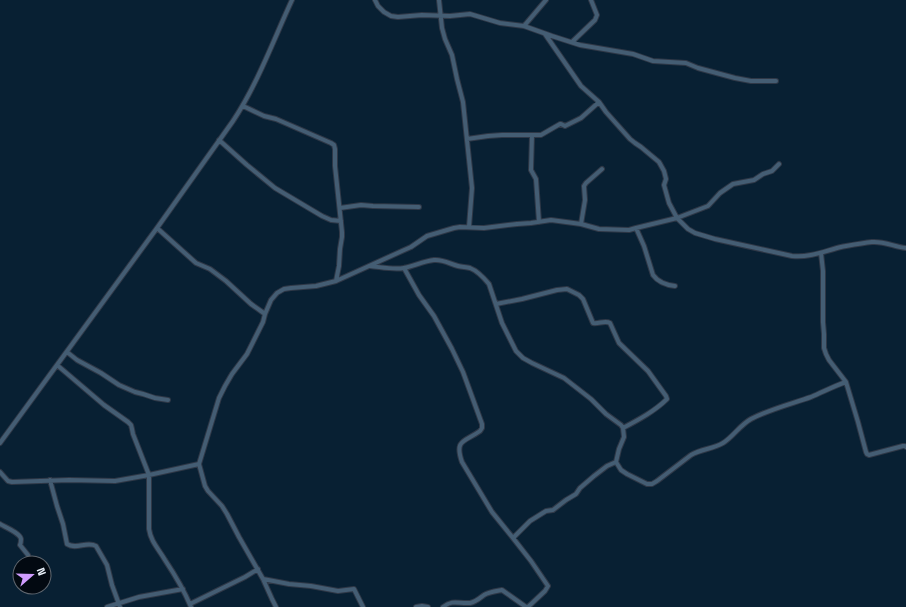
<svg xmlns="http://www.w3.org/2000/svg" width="906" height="607" font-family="'Space Grotesk',sans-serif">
	<rect width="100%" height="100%" fill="#082033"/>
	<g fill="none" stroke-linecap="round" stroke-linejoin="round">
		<defs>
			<path id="minor" d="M375,0L378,6L384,12L391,16L398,17L422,15L450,16L470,14L500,23L524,26L552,36L580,45L633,54L653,61L686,63L698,68L735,78L751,81H776
				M439,0L442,28L445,39L452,55L457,79L463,102L472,188L469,227
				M524,26L546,0
				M545,34L581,86L599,102L606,112L630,139L635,143L641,147L659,162L664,171L666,179L664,185L669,203L677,218L688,229L695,233L715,239L792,256C809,258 825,251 841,247C852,245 862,243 872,242C884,241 895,247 906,248
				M572,42L595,20L597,15L591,0
				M243,106L264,116L276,119L331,143L334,145L335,149V166L342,232V237L340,249L339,266L336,281
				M532,135L531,170L536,179L539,222
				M467,139L488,136L502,135H541L560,124H561L565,126L581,118L599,102
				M219,140L247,165L275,188L322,216L331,220L341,221
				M340,208L361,205L373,206L419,207
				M581,224L585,200L584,186L586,183L602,169
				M157,228L196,263L210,269L226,281L251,304L265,314
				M636,228L644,246L653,275C658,282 666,285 675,286
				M821,253L823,271V322L824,334V348L826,354L829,360L846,382L858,422L866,452L867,454L869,455L903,446H905L906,447
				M370,266C381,267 393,270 404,268C414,266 424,261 434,260C443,259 450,264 458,266C462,267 466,267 470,268C478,271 484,278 489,284L502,323L516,351L523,358L532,363L564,378L591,399L606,414L621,425L623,428L624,437L619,449L616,462L621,470L627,474L647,484H652L657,481L691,455C701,449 713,449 723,443C733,437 740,425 751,419C770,409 791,404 811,397C823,392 834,386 846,382
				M404,268L419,295L434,316L452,349L463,372L482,424V428L480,431C465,442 454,439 462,462L492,512L513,538L531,561L548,586L545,591L528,607
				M496,304L522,299L557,290L567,289L579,295L583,299L593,323C599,324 605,320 610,323L619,343L648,371L666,396L667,399C655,411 638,420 623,428
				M67,352L77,360L101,373L119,385L135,392L143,394L155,398L168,400
				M57,365L104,405L128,422L131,425L132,429L133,434L149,475V529C151,542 158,548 165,560C175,575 184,590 191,607
				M0,443L157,228L233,121C258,83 273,41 292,0
				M0,472L8,481L12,482L69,480L115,481L149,475L199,464
				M50,480L57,506L63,524L67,544C76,550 87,541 96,546L107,565L112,585L120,607
				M0,524C5,527 20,533 21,539C21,541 21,543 20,545L28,555
				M513,538L530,521L546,511L553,510L566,500L576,494L580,488L594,476L607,466L616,462
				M263,579L289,584L311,586L338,591L354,589L363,607
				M190,604L245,577L258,569
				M107,607L139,597L183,589
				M276,607L272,599L263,579L239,537L227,514L222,506L208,491L205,486L199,464L219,398L225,386L232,374L247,354L263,322L265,314L271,300L277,293L284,289L291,288L316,286L336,281L402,251L411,247L427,236L454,228L460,227L484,228L517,224L531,223L551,220L581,224L599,229L629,230L636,228L677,218L708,206L720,193L733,184L754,180L763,174L772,171L779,164
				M416,607L422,606L428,607
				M443,607C453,599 459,604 470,603C476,602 480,598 484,595C489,592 497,591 502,590L526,607"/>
		</defs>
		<use href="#minor" stroke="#2f3847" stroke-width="6"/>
		<use href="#minor" stroke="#445d73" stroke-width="4"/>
	</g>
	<g transform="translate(32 575) rotate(70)"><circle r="19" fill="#020911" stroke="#60676f"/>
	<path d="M0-3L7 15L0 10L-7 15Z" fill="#d09dff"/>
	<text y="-6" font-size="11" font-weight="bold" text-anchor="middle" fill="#ecf4fd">N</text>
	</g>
</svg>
